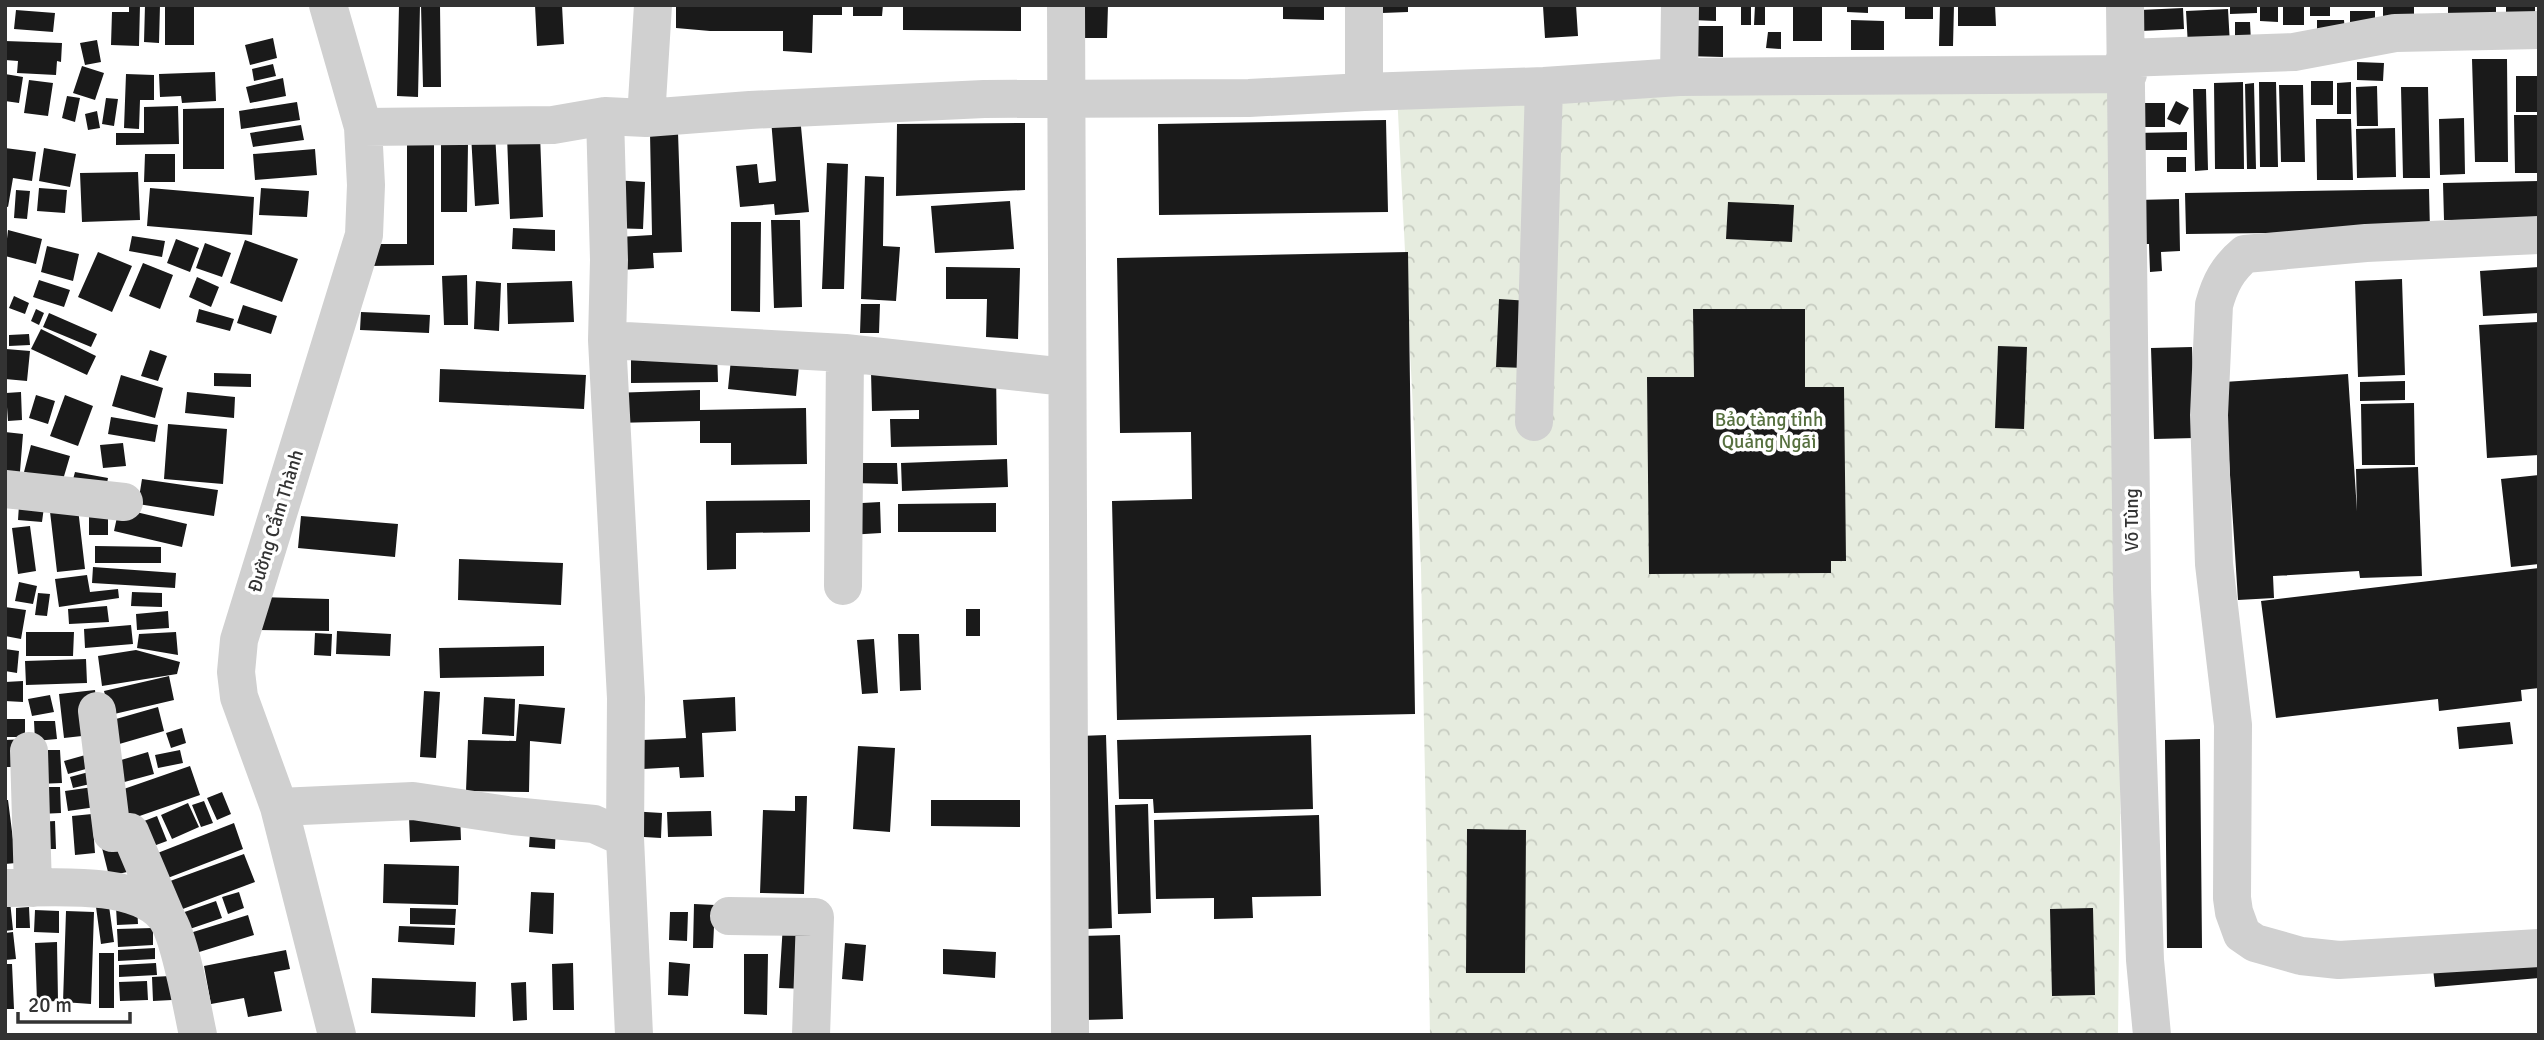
<svg xmlns="http://www.w3.org/2000/svg" width="2544" height="1040" font-family="Signika,sans-serif">
	<defs>
		<pattern id="park-crowns" width="20" height="18" patternUnits="userSpaceOnUse" patternTransform="scale(1.75)"><rect width="20" height="18" fill="#e6ecdf"/><path d="M2 6a3 3 0 1 1 6 0M12 15a3 3 0 1 1 6 0" fill="none" stroke="#c6cbc0"/></pattern>
	</defs>
	<rect width="100%" height="100%" fill="#fff"/>
	<path fill="url(#park-crowns)" d="M2128,74L2118,1035H1430L1421,568L1397,93Z"/>
	<path fill="#1a1a1a" d="M129,5H140L139,46L111,45L112,12H129Z
		M145,5H160L159,43L144,42Z
		M165,5H194V45H165Z
		M399,5H420L418,97L397,96Z
		M421,5H440L441,87H423Z
		M535,5H562L564,44L537,46Z
		M676,5H842V15H813L812,53L783,51V31H710L676,28Z
		M853,5H883L882,16H853Z
		M903,5H1021V31L903,30Z
		M1075,5H1108L1107,38H1074Z
		M1283,5H1324V20L1283,19Z
		M1382,5H1408V12L1382,13Z
		M1555,5H1576L1578,36L1545,38L1543,6Z
		M1691,5H1716V21L1692,20Z
		M1755,5H1765V25H1754Z
		M1793,5H1822V41H1793Z
		M1847,5H1868V13L1847,12Z
		M1905,5H1933V19H1905Z
		M1940,5H1954L1953,46H1939Z
		M1958,5H1995L1996,26H1958Z
		M2230,5H2257V13L2230,14Z
		M2260,5H2278V22L2260,21Z
		M2330,5V16H2310V6Z
		M2448,5H2496V21H2448Z
		M2506,5H2535V17H2506Z
		M1741,7H1751V25H1741Z
		M2283,7H2304V25H2283Z
		M2383,7H2414V22H2383Z
		M2183,8L2184,29L2141,31L2140,10Z
		M2228,9L2230,45L2188,46L2186,11Z
		M16,10L55,13L53,32L14,29Z
		M2350,11H2375V28H2350Z
		M1851,20L1884,21V50H1851Z
		M2317,20H2344L2345,33L2317,32Z
		M2235,22H2250L2251,42H2235Z
		M1684,26H1723V57L1684,56Z
		M1768,32H1781V49L1766,48Z
		M273,38L277,58L250,65L245,45Z
		M97,40L101,62L85,65L80,43Z
		M5,41L62,43L61,62L57,61L56,75L17,73L18,61L5,60Z
		M2472,59H2507L2508,162H2475Z
		M2357,62L2384,63L2383,81L2357,80Z
		M273,64L276,76L254,81L252,69Z
		M82,66L104,73L95,100L73,93Z
		M215,72L216,101L182,103L181,96L160,97L159,74Z
		M5,74L23,77L19,103L5,101Z
		M126,74L154,75V100H140L139,129L124,128Z
		M2516,76H2539V112H2516Z
		M283,78L286,96L250,103L246,87Z
		M29,80L53,83L48,116L24,113Z
		M2311,81H2333V105H2311Z
		M2243,82L2244,169H2215L2214,83Z
		M2259,82H2276L2278,167H2260Z
		M2351,82V114H2337V83Z
		M2254,83L2256,169H2247L2245,84Z
		M2279,85H2303L2305,162H2281Z
		M2377,86L2378,126H2357L2356,87Z
		M2401,87H2428L2430,178H2403Z
		M2193,89H2206L2208,170L2195,171Z
		M67,96L80,98L75,122L62,118Z
		M106,98L118,99L114,126L102,124Z
		M2176,101L2189,108L2180,125L2167,119Z
		M297,102L300,120L241,129L239,111Z
		M2136,103H2165V127H2136Z
		M178,106L179,144L116,145V133H144V107Z
		M224,108V169H183V109Z
		M97,111L100,128L88,130L85,114Z
		M2514,115H2539V173H2515Z
		M800,116L809,212L775,215L774,204L740,207L736,166L757,164L759,183L776,181L771,119Z
		M2464,118L2465,174L2440,175L2439,119Z
		M2316,119H2351L2353,180H2317Z
		M1386,120L1388,212L1159,215L1158,124Z
		M1025,123V190L896,196L897,124Z
		M301,125L304,140L253,147L250,133Z
		M2395,128L2396,177L2357,178L2356,129Z
		M678,132L682,252L653,253L654,268L621,270L619,237L652,235L650,133Z
		M2187,132V150H2136L2135,133Z
		M495,133L499,204L475,206L471,134Z
		M540,134L543,217L510,219L507,135Z
		M407,142H434V265L370,266V244H407Z
		M441,143H468L467,212H441Z
		M5,148L36,152L32,181L13,178L8,207L5,206Z
		M44,148L76,154L70,187L39,181Z
		M315,149L317,175L255,180L253,154Z
		M145,154H175V182H144Z
		M2167,157H2186V172H2167Z
		M827,163L848,164L844,289H822Z
		M138,172L140,220L82,222L80,173Z
		M865,176L884,177L883,246L900,247L896,301L861,299Z
		M613,180L645,182L643,229L610,228Z
		M2539,181V219L2444,220L2443,183Z
		M39,188L67,190L65,213L37,211Z
		M150,188L254,197L252,235L147,226Z
		M261,188L309,191L307,217L259,215Z
		M2429,189L2430,231L2186,234L2185,193Z
		M16,190L30,191L27,219L14,218Z
		M2179,199L2180,251L2161,252L2162,271L2150,272L2149,244H2138L2137,200Z
		M1010,201L1014,249L935,253L931,206Z
		M1728,202L1794,205L1792,242L1726,239Z
		M771,220H800L802,307L774,308Z
		M731,222H761L760,312L731,311Z
		M513,228L555,230V251L512,249Z
		M8,230L42,239L36,264L5,256Z
		M132,236L165,241L162,257L129,251Z
		M176,239L199,248L190,272L167,263Z
		M245,240L298,259L282,302L230,283Z
		M205,243L231,253L222,277L196,268Z
		M47,246L79,254L73,281L41,272Z
		M98,252L132,266L112,312L78,297Z
		M1408,252L1415,714L1117,720L1112,501L1192,499L1191,432L1120,433L1117,258Z
		M143,263L173,275L160,309L129,296Z
		M946,267L1020,268L1018,339L986,337L987,299H946Z
		M2539,267V313L2483,316L2480,271Z
		M467,275L468,325H444L442,276Z
		M197,277L219,287L211,307L189,297Z
		M2402,279L2405,375L2358,377L2355,281Z
		M39,280L70,290L64,307L33,297Z
		M476,281L501,283L499,331L474,329Z
		M572,281L574,322L508,324L507,283Z
		M14,296L29,303L25,314L9,308Z
		M1499,299L1528,301L1526,368L1496,367Z
		M861,304H880L879,333H860Z
		M243,305L277,316L271,334L237,323Z
		M36,309L44,313L39,325L31,321Z
		M199,309L234,319L230,331L196,322Z
		M1693,309H1805V387H1844L1846,561H1831V573L1649,574L1647,377H1694Z
		M361,312L430,315L429,333L360,330Z
		M49,313L97,334L91,347L43,327Z
		M2539,322V455L2487,458L2479,325Z
		M41,329L96,356L87,375L31,349Z
		M29,334L30,345L9,346V335Z
		M1998,346L2027,347L2024,429L1995,428Z
		M2192,347L2195,438L2154,439L2151,348Z
		M6,349L30,351L27,381L5,379Z
		M717,349L718,382L631,383V350Z
		M150,350L167,356L158,381L141,376Z
		M731,359L799,366L796,396L728,389Z
		M440,369L586,375L584,409L439,402Z
		M996,370L997,445L891,447L890,419H919V410L872,411L871,372Z
		M214,373L251,374V387L214,386Z
		M2348,374L2357,511L2356,469L2418,467L2422,576L2360,578L2359,571L2273,576L2274,598L2238,600L2224,382Z
		M121,375L163,388L155,418L112,406Z
		M2405,381V400L2360,401V382Z
		M700,390V410L806,408L807,464L731,465V443H700V421L613,423L612,393Z
		M21,392L22,420L8,421L6,393Z
		M187,392L235,397L234,418L185,413Z
		M36,395L55,401L48,424L29,418Z
		M65,395L93,406L78,446L50,436Z
		M2414,403L2415,465H2362L2361,404Z
		M111,417L158,425L155,442L108,434Z
		M168,424L227,429L223,484L164,479Z
		M5,432L23,434L19,484L5,483Z
		M123,443L126,466L103,468L100,445Z
		M31,445L70,456L62,483L24,472Z
		M1007,459L1008,487L902,491L901,463Z
		M852,463H897L898,484L852,483Z
		M75,472L108,478L105,493L71,487Z
		M2539,475V564L2511,567L2501,479Z
		M142,479L218,490L214,516L138,504Z
		M77,500L85,569L57,572L49,503Z
		M810,500V532L736,533V569L707,570L706,501Z
		M89,501H108V535H89Z
		M880,502L881,533L848,535L845,504Z
		M996,503V532H898V504Z
		M19,505L44,507L42,522L18,520Z
		M119,508L187,524L182,547L114,531Z
		M301,516L398,524L395,557L298,548Z
		M30,526L36,571L18,574L12,528Z
		M95,546L161,547V563H95Z
		M459,559L563,563L561,605L458,600Z
		M93,567L176,573L175,588L92,583Z
		M2539,568V688L2521,690L2522,701L2439,711L2438,699L2276,718L2261,601Z
		M87,575L90,592L118,589L119,598L59,607L55,579Z
		M19,582L37,586L33,604L15,601Z
		M132,592L162,593V607L131,606Z
		M38,593L50,594L47,616L35,615Z
		M259,597L329,599V631L258,630Z
		M107,606L109,622L69,624L68,609Z
		M5,607L26,610L21,639L5,636Z
		M966,609H980V636H966Z
		M168,611L169,628L137,630L136,614Z
		M131,625L133,644L85,648L84,629Z
		M337,631L391,634L390,656L336,654Z
		M26,632H74L73,656H26Z
		M176,632L178,655L137,648L139,634Z
		M315,633L332,634L331,656L314,655Z
		M898,634H919L921,690L900,691Z
		M874,639L878,693L862,694L857,640Z
		M544,646V676L440,678L439,648Z
		M5,649L19,651L17,673L5,671Z
		M136,650L180,662L177,674L102,686L98,656Z
		M86,659L87,683L26,685L25,661Z
		M169,676L174,700L110,715L104,691Z
		M23,681V702L5,701V682Z
		M95,690L100,734L64,738L59,694Z
		M424,691L440,692L436,758L420,757Z
		M50,695L54,712L32,716L28,699Z
		M484,697L515,699L514,736L482,734Z
		M735,697L736,731L702,733L704,777L680,778L679,767L643,769L642,740L686,738L683,700Z
		M519,704L565,708L561,744L530,741L529,792L466,791L468,740L516,741Z
		M158,707L164,731L109,747L102,723Z
		M5,719H25V737H5Z
		M34,721H55L57,739L35,741Z
		M2510,722L2513,744L2459,749L2457,727Z
		M182,728L186,743L171,748L166,733Z
		M1106,735L1112,928L1086,929L1080,736Z
		M1311,735L1313,809L1154,813L1153,799H1119L1117,740Z
		M29,739L30,767H5V740Z
		M2200,739L2202,948H2167L2165,740Z
		M858,746L895,748L890,832L853,829Z
		M36,750H60L62,783L37,784Z
		M180,750L183,763L158,768L155,755Z
		M96,752L100,765L68,774L64,761Z
		M148,752L154,774L117,784L111,763Z
		M190,766L200,795L128,820L118,791Z
		M100,769L103,781L73,788L70,777Z
		M107,785L110,805L68,811L65,791Z
		M37,787H60L61,813L39,814Z
		M222,792L231,814L217,820L207,798Z
		M795,796H807L804,894L760,893L763,810L795,811Z
		M5,800H8L16,863L5,864Z
		M931,800H1020V827L931,826Z
		M204,801L213,823L201,827L192,805Z
		M188,803L199,827L172,839L161,815Z
		M1148,804L1151,913L1118,914L1115,805Z
		M112,811L127,872L109,876L94,816Z
		M629,811L662,813L661,838L627,836Z
		M711,811L712,836L668,837L667,812Z
		M92,814L95,853L75,855L72,816Z
		M460,814L461,840L410,842L409,817Z
		M1319,815L1321,896L1252,897L1253,918L1214,919V898L1156,899L1154,820Z
		M157,816L167,841L148,848L139,823Z
		M531,819L556,821L555,849L529,847Z
		M55,821L56,849H41L39,822Z
		M234,823L243,849L160,881L150,856Z
		M1467,829L1526,830L1525,973H1466Z
		M244,854L255,882L172,913L162,884Z
		M384,864L459,866L458,905L383,903Z
		M239,892L244,908L228,914L222,897Z
		M531,892L554,893L553,934L529,932Z
		M5,901H10L13,930L5,931Z
		M216,901L222,918L181,932L176,915Z
		M694,904L715,905L713,948H693Z
		M109,906L114,942L101,944L96,907Z
		M137,906L138,924L117,925L116,907Z
		M29,907L30,928H16V908Z
		M410,908L456,909L455,925L410,924Z
		M2093,908L2095,995L2052,996L2050,909Z
		M35,910L59,911V933L34,932Z
		M66,911L94,912L91,1004L63,1002Z
		M670,912H688L687,941L669,940Z
		M248,915L254,935L196,953L190,933Z
		M783,924L811,925L807,989L779,988Z
		M399,926L455,928L454,945L398,942Z
		M153,928V945L118,947L117,929Z
		M13,932L16,959L5,960V933Z
		M1120,935L1123,1019L1084,1020L1081,936Z
		M57,942L58,1001L37,1002L35,943Z
		M845,943L866,945L863,981L842,979Z
		M155,948V959L118,961V950Z
		M943,949L996,952L995,978L943,974Z
		M286,950L290,969L274,972L282,1011L248,1017L244,998L211,1004L204,966Z
		M99,953H114V1008H99Z
		M744,954H768L767,1015L744,1014Z
		M2539,958V978L2435,987L2433,968Z
		M669,962L690,964L688,996L668,995Z
		M156,963L157,975L119,977V965Z
		M573,963L574,1010H553L552,964Z
		M5,964H12L14,1009H5Z
		M170,976L172,1000L153,1001L152,977Z
		M372,978L476,982L475,1017L371,1013Z
		M147,981L148,1000L120,1001L119,982Z
		M526,982L527,1020L513,1021L511,983Z"/>
	<g fill="none" stroke-linecap="round" stroke-linejoin="round">
		<path stroke="#d0d0d0" stroke-width="38" d="M328,5L363,127L366,185L364,235L239,640L236,672L239,697L279,807L337,1035
			M1066,5L1070,1035
			M1364,5V92
			M2125,5L2132,589L2145,960L2152,1035
			M2125,58L2294,52L2395,33L2539,30
			M1679,77L1680,5
			M605,116L609,260L607,340L626,698L625,838L634,1035
			M646,118L653,5
			M363,127L553,125L605,116L646,118L750,110L984,99L1249,98L1364,92L1544,86L1679,77L2128,74
			M2539,235L2366,243L2245,254C2228,268 2220,283 2214,305L2209,415L2214,564L2233,725L2232,898L2234,912L2242,934L2255,943L2301,956L2339,960L2539,948
			M607,340L845,353L1066,377
			M1534,422L1544,86
			M5,489L124,502
			M843,586L845,353
			M97,711L112,833L130,832L166,917
			M29,751L33,888
			M279,807L413,801L513,816L594,824L625,838
			M5,888C49,888 135,879 165,916C180,935 192,1008 198,1035
			M729,916L815,917L811,1035"/>
	</g>
	<g text-anchor="middle" dominant-baseline="central" stroke-width="7" stroke-linejoin="round" paint-order="stroke">
		<g font-size="19" fill="#56703f" stroke="#fff">
			<text x="1769" y="420">Bảo tàng tỉnh<tspan x="1769" dy="22">Quảng Ngãi</tspan></text>
		</g>
		<g font-size="19" fill="#333" stroke="#fff">
			<text transform="translate(2132 520) rotate(-90)">Võ Tùng</text>
			<text transform="translate(276 521) rotate(-73)">Đường Cẩm Thành</text>
		</g>
	</g>
	<rect width="2544" height="1040" fill="none" stroke="#333333" stroke-width="14"/>
	<path d="M18 1012v10h112v-10" fill="none" stroke="#333333" stroke-width="3.5"/>
	<text x="28" y="1012" font-size="21" fill="#333333" stroke="#ffffff" stroke-width="5" paint-order="stroke">20 m</text>
</svg>
